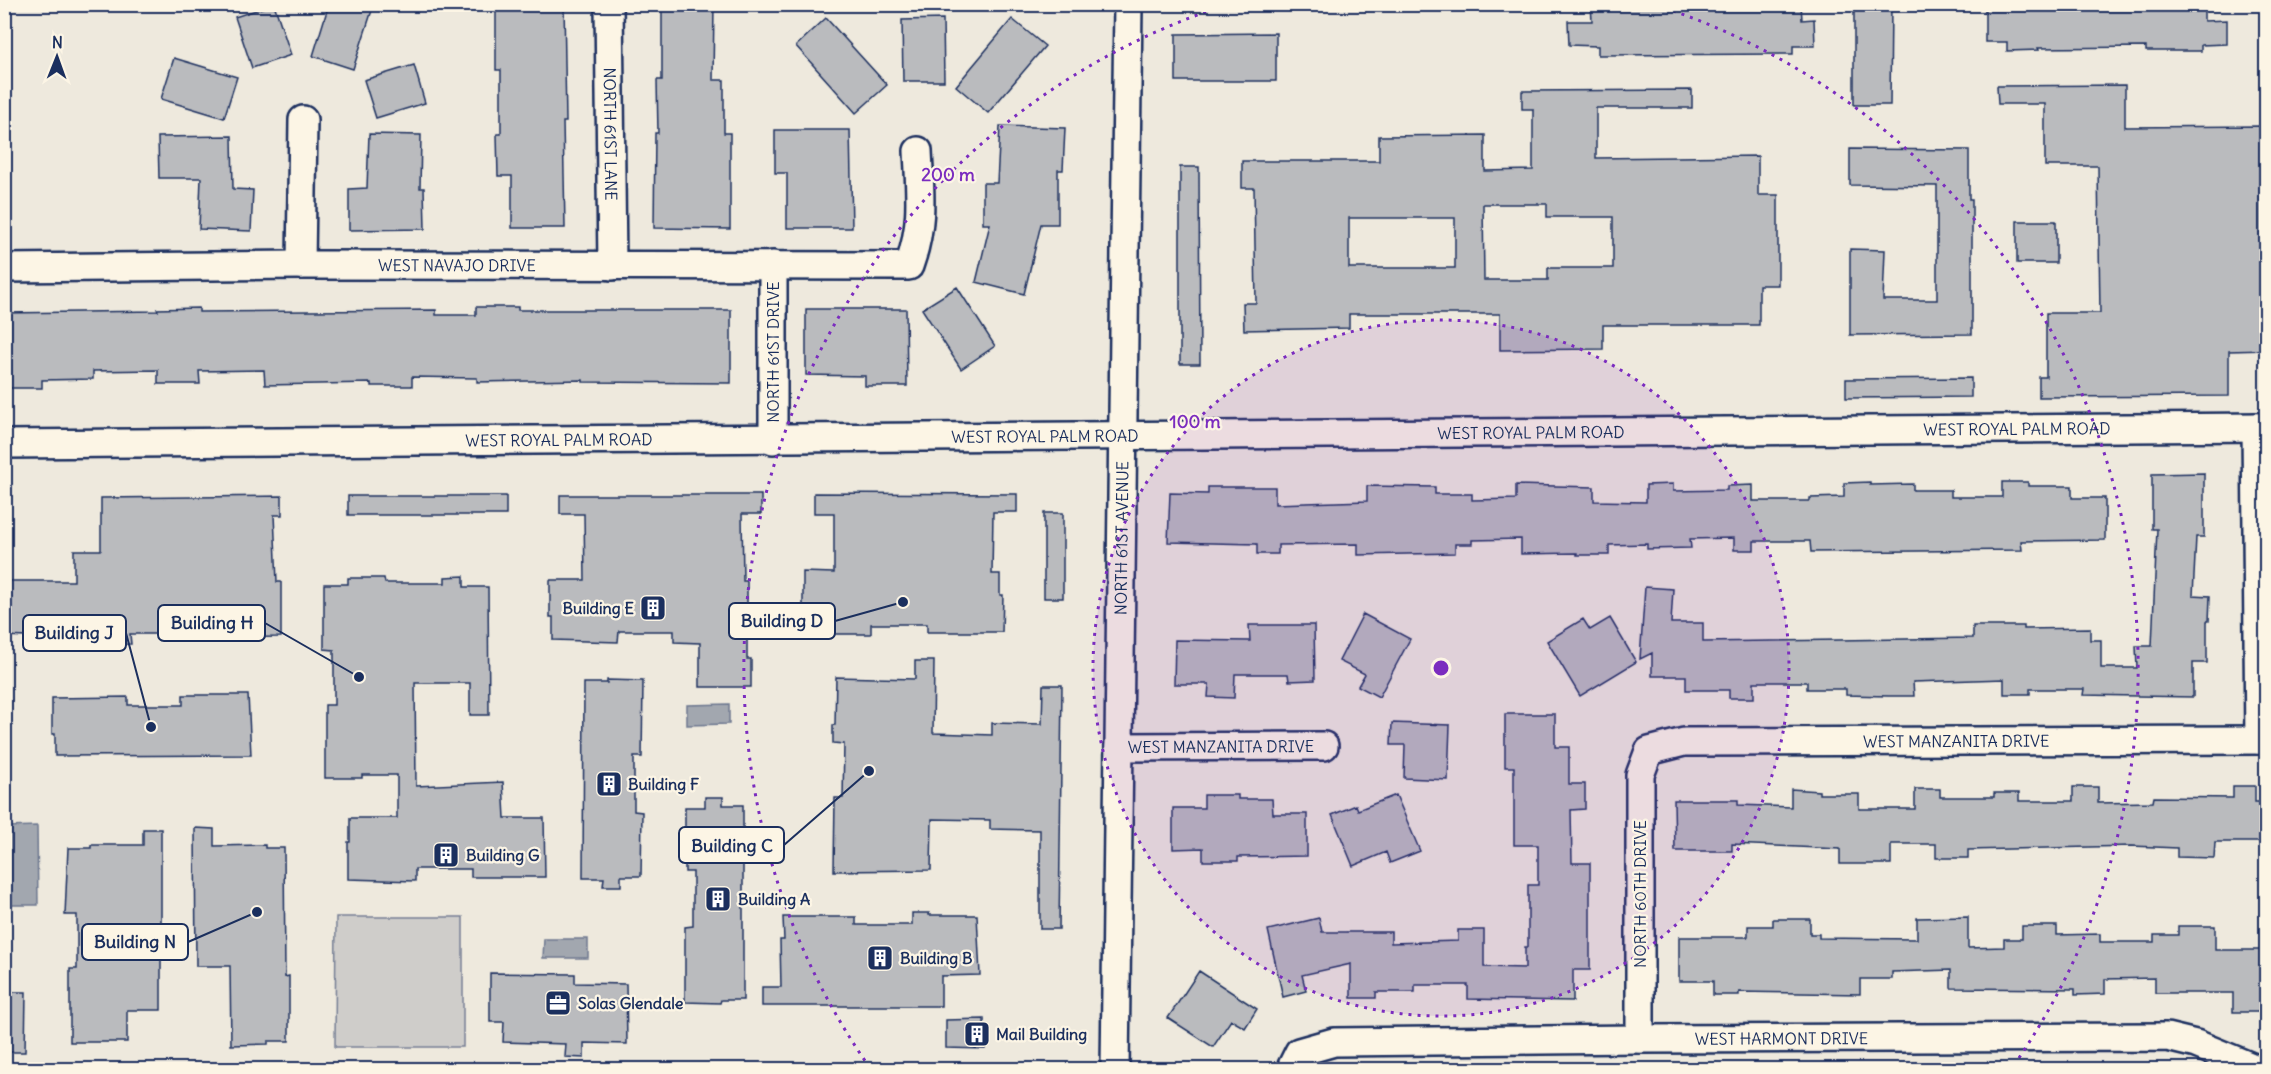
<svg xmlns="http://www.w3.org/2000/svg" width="2271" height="1074" font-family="Delius,sans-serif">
	<rect width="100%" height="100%" fill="#eee9dd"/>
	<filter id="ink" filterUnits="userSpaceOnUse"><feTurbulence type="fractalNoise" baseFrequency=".0167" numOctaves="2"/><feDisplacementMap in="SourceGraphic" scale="12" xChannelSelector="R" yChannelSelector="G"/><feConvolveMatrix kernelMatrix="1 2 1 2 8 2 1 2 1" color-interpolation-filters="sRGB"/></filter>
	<g filter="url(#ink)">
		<path fill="#cfcdca" stroke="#757e94" stroke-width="1.5" d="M336,917H463V1047H335Z"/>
		<path fill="#a2a7af" stroke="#6c778f" stroke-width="1.5" d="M729,704V724L687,725V705Z
			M37,826L38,905H5V827Z
			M544,939H588V958H543Z"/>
		<path fill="#babbbe" stroke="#1b2f5e" stroke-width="1.5" fill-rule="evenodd" d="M274,4L291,55L252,68L235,17Z
			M329,4H374L353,69L313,56Z
			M496,4H564L566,122H563L565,228H512V176H498L497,134H501V70H496Z
			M662,4H714L713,80H724V133H730V229L654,228L655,133H658L657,80H662Z
			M1591,4H1801L1802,20L1814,19L1815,46H1793V54L1598,55V46L1569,45L1568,21H1592Z
			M1854,4H1891L1890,105H1854Z
			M1985,4H2204V21L2227,20V44L2201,45V51H2146V47L2038,48L2039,50L2007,51V42H1985Z
			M826,18L887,85L856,113L796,46Z
			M943,19L944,81H903L902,20Z
			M1012,19L1045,46L988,113L956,86Z
			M1276,33V81H1176V34Z
			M174,58L237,77L224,118L161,99Z
			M414,65L425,103L376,118L364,80Z
			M2125,85V127L2266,126V350L2229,351V396L2039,397V377H2046V313H2100L2098,166H2045V104H1998L1997,86Z
			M1692,90V108H1596V158L1758,156V195H1778V285H1759V325H1603V349L1500,350V314H1349V328L1244,330L1243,303H1256L1254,188H1242V161H1379V136L1485,135V171L1533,170V109H1522V91ZM1483,204H1547V217H1613V268H1548V280H1484ZM1349,218H1455V268H1349Z
			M1000,126L1065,128L1063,170H1058V224H1041L1024,294L976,282L990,224H983V183H997Z
			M775,130H850L852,228H787V173H775Z
			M369,134L421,135L420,188H424L425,229L349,230V189L367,188Z
			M232,136L233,189L253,190L251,231L199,229L201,178H159L158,137Z
			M1850,149L1969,150V199H1972V334L1850,335V249L1885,250L1883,300H1937V186L1850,185Z
			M1180,167H1199L1200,364H1180Z
			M2017,221H2056V263H2017Z
			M957,287L995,346L961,369L922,309Z
			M476,307H518V310H731V383L583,382V380L477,382V378L412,377V386H371V383L265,385L264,370L199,371L200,384H158V370L93,371V379L42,380V388H4V313L158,311L157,309L199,308V312L436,310V315H476Z
			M806,309H906L907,386H865V376L806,375Z
			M1971,378V397L1846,398V379Z
			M2204,473V537H2196L2193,595L2210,596L2209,621H2207V663H2193V697L2083,695L2084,689H2030V694H2004V679L1913,682L1914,696H1888L1846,695V689H1807V682H1754V698H1729V690H1686V676H1652V653L1640,659L1645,587L1673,589L1671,623H1703V642L1973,638V626H2024V629L2090,628V640H2101V668H2137L2136,646H2152L2157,529H2152V474Z
			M1870,482V485L1913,484V490H1951V497H2002V482H2028V486H2072V498H2105V540L2021,541L2022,550L1811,552L1810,541H1754V550H1734V538L1690,539L1691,548L1647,549V544L1609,545V555H1577V553L1521,554V539L1472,540V544H1455V553L1358,555V544L1278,545V554H1257V544L1168,542L1170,493L1208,494V487H1275V504L1367,501V486L1435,487V494H1472V500L1516,499V485L1594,487V501L1646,502V485L1673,484V491L1727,490V486L1753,485V501H1810V498L1844,497V483Z
			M814,493L1017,494V512H993L992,574H1000V595H1003L1002,632H927V624H871V634H806V610L803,609V572L834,573V513H814Z
			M560,495H761V514H742L743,581H747V659H751V687H700V643L674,642V631H619L618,642L553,640V617H550V580H585L584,514H560Z
			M282,496V515H274L277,582H281V637L206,638V634H130L131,644L50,645V638L4,636V581H74V550H101V498Z
			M348,496H506V515H348Z
			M1044,513H1063V598H1044Z
			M464,576V587H488L489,715H470V683H415L416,786L503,782L505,818H544L545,877H471V869H415V881L348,879V842H350V818H397V775H362V778H325V705H334V650L324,649V584H348V578H384L385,583H445V577Z
			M1363,614L1410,639L1379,697L1358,686L1365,674L1339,661Z
			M1610,618L1636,662L1580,696L1547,641L1583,619L1590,630Z
			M1249,625H1314L1315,680L1289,681L1288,674H1235L1234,698L1208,697L1209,684H1174L1175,640L1250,641Z
			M915,661H934L933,733L992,735V723L1042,724L1043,685H1062L1059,929H1040V830L990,829V820L932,819L931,870L834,871L835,798H843L844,744L833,743V725H835L836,677L915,679Z
			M607,680L643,681L642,757H634V811L642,812L641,876H621V886H603L604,878H583L584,683H607Z
			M183,695H248L251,755L55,756V734H52V698L128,697V705H183Z
			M1505,714H1555V747H1569V784H1585V809L1571,810L1572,863H1590V970H1573V1001L1468,999V985H1415V992H1376V998H1351V964L1302,975L1306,991L1283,997L1268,930L1319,918L1322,932H1391V943L1458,941V930H1484V967L1525,968V947H1528V885H1538V845H1514V767H1505Z
			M1392,723L1450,725L1448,780L1404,778L1405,745H1391Z
			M2233,786H2255V802H2266V842H2215L2214,858L2177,857V848L2132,846L1968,850V858H1936V844H1891V864H1840V849L1732,844V851H1675L1674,800H1738V805L1791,807V789L1819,791V794H1859V809H1915V789H1940V797H1994V793H2019V801H2073V787H2098V803L2153,802L2154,797L2233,798Z
			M1204,795H1238V799H1272L1273,814H1307V856L1238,857V861H1203V848L1173,849V808H1204Z
			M1396,795L1420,851L1390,863L1386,852L1353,866L1332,815L1356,805L1358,810Z
			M705,797H723V805H743V1000H721L720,1003L685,1002V927L693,926V872H685V807H705Z
			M195,828L214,829V846L265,845V848H284L285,977L289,976V1041H268V1044L231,1045L230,966H196Z
			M143,829H161V1010H127V1042H70V969H77V915H65L68,848H91V845H143Z
			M912,913H929V915H977L980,975L941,976V1006H762V987H781L780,940H784L783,917H856V925H912Z
			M1968,917V948L2004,947V939H2022V926H2057V935L2100,934V942H2154V935H2178V926H2215V950H2266V1012H2233V993H2155V978L2105,979V994L2075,995V989L1951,988V970L1892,972V979H1860V994L1739,992V995H1713V981H1679V937H1748V926H1773V919H1810V934H1819V938L1917,939V918Z
			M1199,971L1257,1009L1245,1028L1231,1020L1213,1047L1168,1018Z
			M490,973L575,974V983L626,984L627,1044L584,1043V1058L565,1057L566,1044L503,1042L504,1022H490Z
			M4,992H26L25,1052H4Z
			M984,1019L985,1049L946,1048V1020Z"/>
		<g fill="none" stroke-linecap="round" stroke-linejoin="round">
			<defs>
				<g id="street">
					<path id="s1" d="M609,4L612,266"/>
					<path d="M301,265L303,120"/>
					<path id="s2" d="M4,268L301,265L909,266C924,224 920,194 918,151"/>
					<path d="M2256,427L2259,740"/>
					<path d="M773,440V265"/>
					<path id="s3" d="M4,444L2266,427"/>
					<path id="s4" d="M1119,747L1324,746"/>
					<path id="s5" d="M1640,1039V775L1649,751L1684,742L2266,740"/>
					<path id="s6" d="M1115,1070L1128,4"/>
					<path id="s7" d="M1290,1070L1299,1052L1334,1042L1640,1039L2167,1037L2196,1044L2259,1070"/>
				</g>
			</defs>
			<use href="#street" stroke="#1b2f5e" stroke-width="32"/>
			<use href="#street" stroke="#fcf5e5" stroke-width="27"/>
		</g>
	</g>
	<circle cx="1441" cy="668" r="348" fill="#7b2cbf" fill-opacity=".12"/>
	<g fill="none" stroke="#7b2cbf" stroke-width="3" stroke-dasharray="3 6">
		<circle cx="1441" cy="668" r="348"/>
		<path d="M870 1068A697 697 0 0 1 1226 5M1656 5A697 697 0 0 1 2012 1068"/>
	</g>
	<defs>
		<symbol id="building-square" viewBox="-11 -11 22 22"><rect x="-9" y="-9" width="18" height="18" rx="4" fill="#1b2f5e" stroke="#fcf5e5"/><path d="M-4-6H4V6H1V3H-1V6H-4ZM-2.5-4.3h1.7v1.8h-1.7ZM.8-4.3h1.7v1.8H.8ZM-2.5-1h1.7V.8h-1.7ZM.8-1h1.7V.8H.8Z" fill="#fff"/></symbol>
		<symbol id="office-square" viewBox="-11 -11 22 22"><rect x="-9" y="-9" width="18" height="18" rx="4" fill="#1b2f5e" stroke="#fcf5e5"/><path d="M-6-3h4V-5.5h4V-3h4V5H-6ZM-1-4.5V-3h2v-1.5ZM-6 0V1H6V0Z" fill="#fff"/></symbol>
	</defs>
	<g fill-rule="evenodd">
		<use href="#building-square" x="638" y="593" width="30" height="30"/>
		<use href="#building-square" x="594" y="769" width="30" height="30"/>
		<use href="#building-square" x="431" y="840" width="30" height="30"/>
		<use href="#building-square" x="703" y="884" width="30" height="30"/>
		<use href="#building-square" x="865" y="943" width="30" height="30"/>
		<use href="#office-square" x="543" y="988" width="30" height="30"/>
		<use href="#building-square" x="962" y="1019" width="30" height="30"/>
	</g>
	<g text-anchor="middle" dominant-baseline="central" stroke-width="4.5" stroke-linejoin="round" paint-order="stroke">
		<g font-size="16" fill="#1b2f5e" stroke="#fcf5e5">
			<text stroke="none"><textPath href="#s1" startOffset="130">NORTH 61ST LANE</textPath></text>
			<text stroke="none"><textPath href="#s2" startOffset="453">WEST NAVAJO DRIVE</textPath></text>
			<text transform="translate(773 352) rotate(-90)">NORTH 61ST DRIVE</text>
			<text stroke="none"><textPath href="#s3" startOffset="2013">WEST ROYAL PALM ROAD</textPath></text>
			<text stroke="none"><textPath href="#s3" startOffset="1527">WEST ROYAL PALM ROAD</textPath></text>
			<text stroke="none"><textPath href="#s3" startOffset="1041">WEST ROYAL PALM ROAD</textPath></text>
			<text stroke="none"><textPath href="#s3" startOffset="555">WEST ROYAL PALM ROAD</textPath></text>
			<text stroke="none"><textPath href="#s6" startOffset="532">NORTH 61ST AVENUE</textPath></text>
			<text stroke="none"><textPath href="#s5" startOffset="598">WEST MANZANITA DRIVE</textPath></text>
			<text stroke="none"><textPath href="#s4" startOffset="102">WEST MANZANITA DRIVE</textPath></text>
			<text transform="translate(1640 894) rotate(-90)">NORTH 60TH DRIVE</text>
			<text stroke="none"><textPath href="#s7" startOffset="504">WEST HARMONT DRIVE</textPath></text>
		</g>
		<g font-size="16" font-weight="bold" fill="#1b2f5e" stroke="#fcf5e5" text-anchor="start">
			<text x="634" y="608" text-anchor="end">Building E</text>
			<text x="628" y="784">Building F</text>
			<text x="466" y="855">Building G</text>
			<text x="738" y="899">Building A</text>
			<text x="900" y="958">Building B</text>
			<text x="578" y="1003">Solas Glendale</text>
			<text x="996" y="1034">Mail Building</text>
		</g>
	</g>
	<circle cx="1441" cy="668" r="9" fill="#7b2cbf" stroke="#fcf5e5" stroke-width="3"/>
	<g font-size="18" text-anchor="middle" font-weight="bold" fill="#7b2cbf" stroke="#fcf5e5" stroke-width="4.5" stroke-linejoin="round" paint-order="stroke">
		<text x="948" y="181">200 m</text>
		<text x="1195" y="428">100 m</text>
	</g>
	<path fill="none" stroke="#1b2f5e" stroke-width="2" d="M903 602L835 621M359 677L265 623M151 727L126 633M869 771L784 845M257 912L188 942"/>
	<g fill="#1b2f5e" stroke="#fcf5e5" stroke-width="2">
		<circle cx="903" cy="602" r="6"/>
		<circle cx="359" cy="677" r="6"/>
		<circle cx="151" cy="727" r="6"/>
		<circle cx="869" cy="771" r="6"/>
		<circle cx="257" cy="912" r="6"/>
	</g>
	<g fill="#fcf5e5" stroke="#1b2f5e" stroke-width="2">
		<rect x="729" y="603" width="106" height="36" rx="6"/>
		<rect x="158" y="605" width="107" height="36" rx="6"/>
		<rect x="23" y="615" width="103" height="36" rx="6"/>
		<rect x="679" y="827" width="105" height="36" rx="6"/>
		<rect x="82" y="924" width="106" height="36" rx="6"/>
	</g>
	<g font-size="18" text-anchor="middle" font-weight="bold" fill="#1b2f5e">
		<text x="782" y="627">Building D</text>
		<text x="212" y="629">Building H</text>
		<text x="74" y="639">Building J</text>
		<text x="732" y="852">Building C</text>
		<text x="135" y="948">Building N</text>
	</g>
	<rect width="2271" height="1074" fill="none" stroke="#fcf5e5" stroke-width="24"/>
	<rect x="12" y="12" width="2247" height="1050" fill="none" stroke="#1b2f5e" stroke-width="2" filter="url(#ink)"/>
	<g transform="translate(57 57) rotate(1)" stroke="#fcf5e5" stroke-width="4.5" paint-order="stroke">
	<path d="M0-4.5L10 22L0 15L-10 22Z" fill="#1b2f5e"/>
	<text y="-9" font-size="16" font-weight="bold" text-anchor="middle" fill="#1b2f5e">N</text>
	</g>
</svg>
